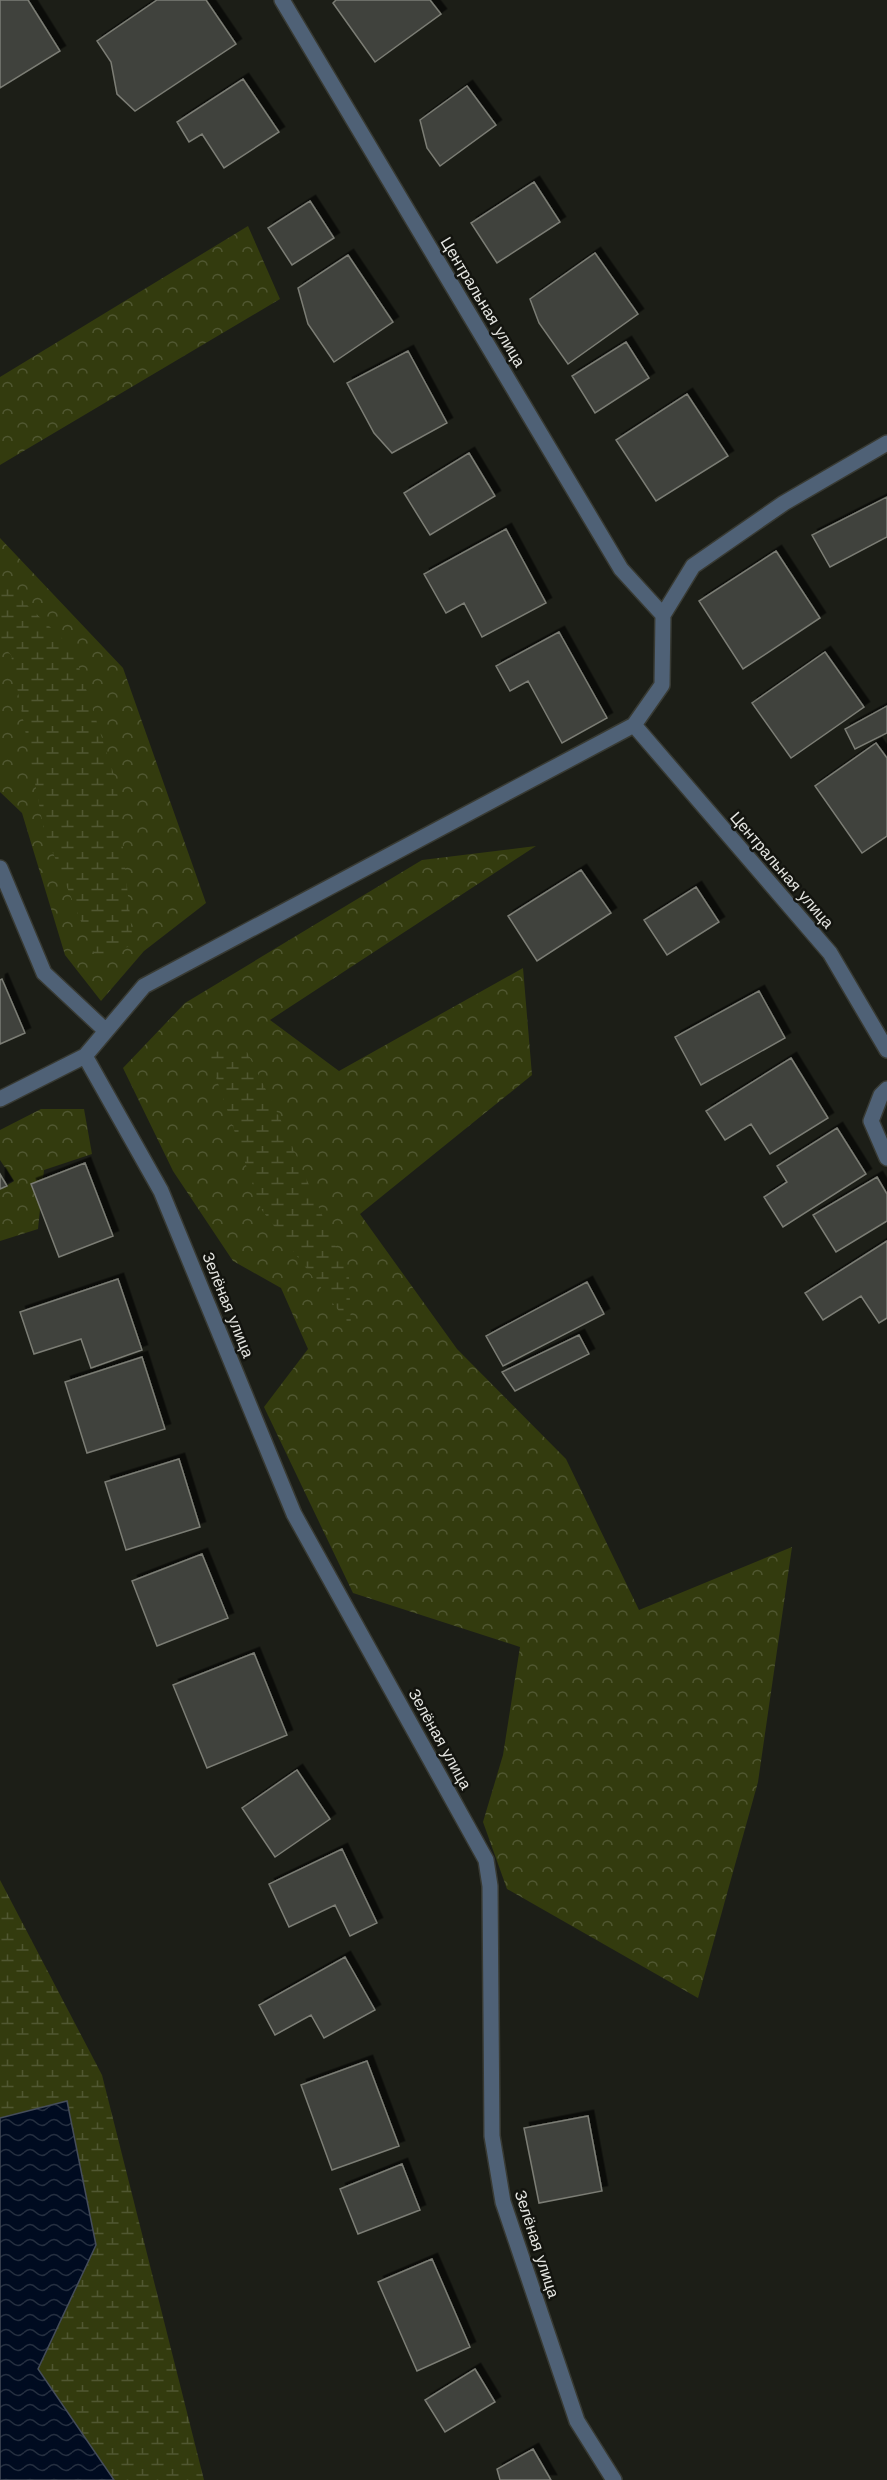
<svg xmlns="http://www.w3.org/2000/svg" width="887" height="2480" font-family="'Work Sans',sans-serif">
	<defs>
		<pattern id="forest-crowns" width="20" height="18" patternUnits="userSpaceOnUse" patternTransform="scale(1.5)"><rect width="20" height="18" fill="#333b0e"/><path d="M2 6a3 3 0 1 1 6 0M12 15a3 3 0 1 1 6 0" fill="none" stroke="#505731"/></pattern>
		<pattern id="wetland-marsh" width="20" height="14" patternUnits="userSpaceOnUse" patternTransform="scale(1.5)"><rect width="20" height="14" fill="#333b0e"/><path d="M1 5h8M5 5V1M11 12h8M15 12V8" fill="none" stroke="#505731"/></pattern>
		<pattern id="water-waves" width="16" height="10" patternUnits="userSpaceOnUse" patternTransform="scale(1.5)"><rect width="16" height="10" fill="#000b20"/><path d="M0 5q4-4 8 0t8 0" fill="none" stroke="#252f40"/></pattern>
		<filter id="shadow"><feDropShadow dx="5.5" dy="-5.5" stdDeviation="0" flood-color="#0009"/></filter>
	</defs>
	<rect width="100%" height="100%" fill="#1c1e17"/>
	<path fill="url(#forest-crowns)" d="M248,226L280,299L0,465V377Z
		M0,538L123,668L206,903L144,951L101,1001L65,955L22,813L0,792Z
		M536,846L270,1020L339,1071L523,968L532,1075L360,1214L457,1349L566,1459L639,1610L792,1547L758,1782L698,1998L507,1889L483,1822L503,1755L520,1647L353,1593L264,1407L308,1349L281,1288L233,1261L173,1171L123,1068L185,1003L422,860Z
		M41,1109H84L92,1154L44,1170L38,1229L0,1241V1190L14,1181L0,1160V1130Z"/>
	<path fill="url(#wetland-marsh)" d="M0,579L73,649L116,781L133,944L98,963L44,831L11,655L0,643Z
		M207,1051L247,1052L279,1116L349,1277L351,1327L261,1209Z
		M0,1880L102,2075L204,2480H114L38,2369L96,2245L67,2102L0,2118Z"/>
	<path fill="url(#water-waves)" stroke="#454d5a" stroke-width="1.5" d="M67,2101L96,2245L38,2369L114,2480H0V2118Z"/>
	<path fill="#41423c" stroke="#7b7d75" stroke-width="1.5" filter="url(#shadow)" d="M0,0H28L60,51L0,88Z
		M157,0H206L236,44L135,111L117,94L111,62L97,41Z
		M336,0H430L441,14L375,62L333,3Z
		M243,79L279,132L224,168L202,134L189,142L177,122Z
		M467,86L496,125L440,166L427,148L420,120Z
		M534,182L560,222L497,263L471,223Z
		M310,201L334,238L292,265L268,228Z
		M595,253L638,314L568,364L539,323L530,299Z
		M348,255L393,322L334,362L308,324L298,288Z
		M626,342L649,378L595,413L572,376Z
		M408,351L447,423L392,453L374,433L347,383Z
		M687,394L728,456L656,501L616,440Z
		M469,453L495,496L430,535L404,493Z
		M887,497V537L830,567L812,535Z
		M506,529L546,603L482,637L464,603L446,613L424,574Z
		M776,551L820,618L743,669L699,601Z
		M559,632L607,718L562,743L528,681L510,691L496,666Z
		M825,652L864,707L791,758L752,703Z
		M887,706V733L855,749L845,729Z
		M876,743L887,758V836L862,853L815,786Z
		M581,870L611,913L537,961L508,916Z
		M696,887L719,922L667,955L644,920Z
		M2,979L25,1033L0,1044V980Z
		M759,991L785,1038L701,1085L675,1037Z
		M791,1058L828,1118L770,1154L751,1124L725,1140L706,1111Z
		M837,1128L866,1174L783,1227L764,1197L787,1182L777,1166Z
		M85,1163L113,1236L59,1257L31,1184Z
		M0,1174L7,1186L0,1189Z
		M877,1177L887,1194V1221L836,1252L813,1215Z
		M887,1241V1318L879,1323L861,1296L823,1320L805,1293Z
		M118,1279L142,1350L91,1368L81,1339L34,1354L20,1312Z
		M587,1282L604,1314L503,1366L486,1336Z
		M579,1335L589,1354L515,1391L502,1372Z
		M142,1357L165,1429L87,1453L65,1382Z
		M179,1459L200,1527L126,1550L105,1482Z
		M202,1554L228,1618L157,1646L132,1581Z
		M254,1653L287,1735L207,1768L173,1685Z
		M297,1770L330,1819L275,1857L242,1808Z
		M342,1849L377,1923L350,1936L335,1905L289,1927L269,1884Z
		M345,1957L375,2010L324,2038L311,2015L275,2035L259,2005Z
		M367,2061L399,2146L332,2170L301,2085Z
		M588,2116L602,2191L539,2203L524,2128Z
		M402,2164L420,2210L358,2234L340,2189Z
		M432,2259L470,2347L417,2371L378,2282Z
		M475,2369L495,2402L445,2432L425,2400Z
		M533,2449L551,2480H500L497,2469Z"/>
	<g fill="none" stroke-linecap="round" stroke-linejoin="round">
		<defs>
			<path id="minor" d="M282,0L621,569L663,615
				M634,725L830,953L887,1050
				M0,868L44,973L106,1031
				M85,1056L161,1191L294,1514L486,1860L490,1886L492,2136L503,2202L577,2421L614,2480
				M887,1089L881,1095L871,1121L887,1158
				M0,1099L85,1056L144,986L634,725L662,685L663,615L693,566L784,503L887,443"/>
		</defs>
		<use href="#minor" stroke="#383a33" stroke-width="18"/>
		<use href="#minor" stroke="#4f6176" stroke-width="15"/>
	</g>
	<g text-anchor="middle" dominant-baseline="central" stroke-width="5" stroke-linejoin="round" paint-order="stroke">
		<g font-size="16" fill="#e5e6e2" stroke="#13140f">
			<text transform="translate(483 302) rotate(59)">Центральная улица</text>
			<text transform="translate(782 870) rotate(49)">Центральная улица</text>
			<text transform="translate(228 1305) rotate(68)">Зелёная улица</text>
			<text transform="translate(440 1739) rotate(61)">Зелёная улица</text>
			<text transform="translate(537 2244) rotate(72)">Зелёная улица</text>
		</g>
	</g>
</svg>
